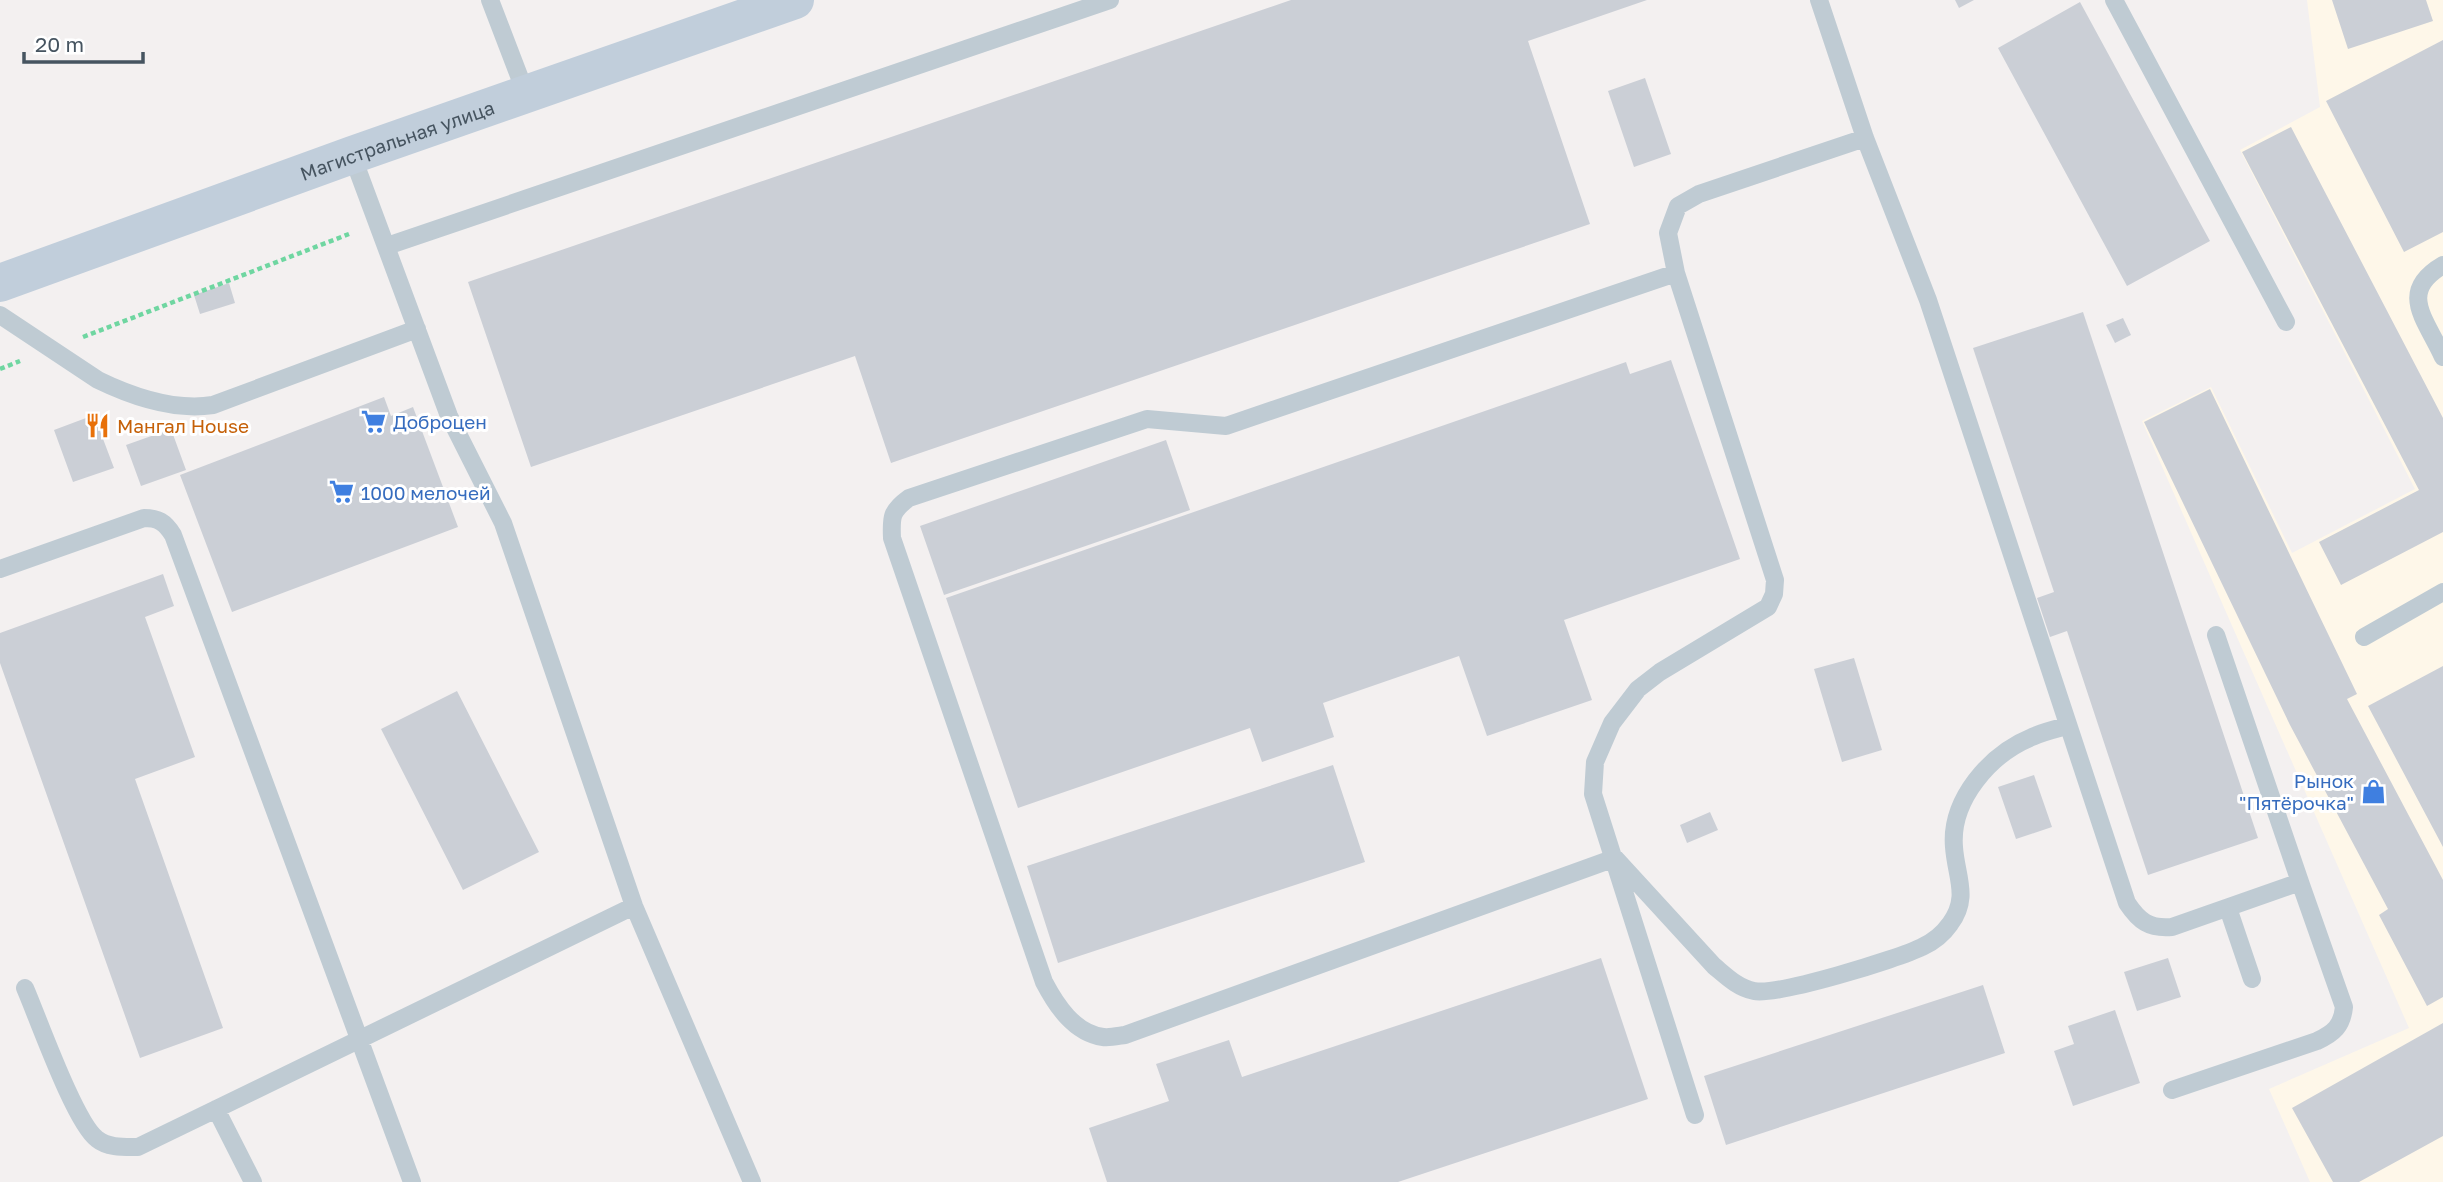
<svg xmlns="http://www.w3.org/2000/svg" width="2443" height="1182" font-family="'Golos Text',sans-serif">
	<rect width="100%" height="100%" fill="#f3f0f0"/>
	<path fill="#fef7e9" d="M2307,0H2443V1182H2310L2269,1089L2409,1028L2142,421L2211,387L2292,553L2415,489L2240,150L2320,107Z"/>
	<path fill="#cbcfd6" d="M1291,0H1647L1528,41L1590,224L891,463L855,356L531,467L468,282Z
		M1955,0H1974L1959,8Z
		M2332,0H2426L2433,21L2348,49Z
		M2080,2L2210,241L2127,286L1998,48Z
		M2443,40V232L2404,252L2326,101Z
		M1645,78L1671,154L1634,167L1608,91Z
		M2291,127L2443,418V532L2341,585L2319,542L2419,490L2242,152Z
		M229,283L235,303L200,314L194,295Z
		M2083,312L2258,838L2148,875L2067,631L2050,637L2037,598L2054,592L1973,348Z
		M2123,318L2131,335L2115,343L2106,325Z
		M1671,360L1740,559L1564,620L1592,700L1487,736L1459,656L1323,703L1334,737L1262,762L1250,728L1018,808L946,598L1626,362L1630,374Z
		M2210,389L2357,694L2347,699L2443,880V997L2427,1006L2379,915L2388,909L2290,725L2144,422Z
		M384,397L391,416L413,407L458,527L232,612L180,475Z
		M94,415L114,468L73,482L54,430Z
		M171,429L186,470L141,486L126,445Z
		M1166,440L1190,510L944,595L920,526Z
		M163,574L174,606L145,617L195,757L135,779L223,1028L140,1058L0,663V633Z
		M1854,658L1882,750L1842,762L1814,669Z
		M2443,666V847L2368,706Z
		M457,691L539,852L463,890L381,729Z
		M1333,765L1365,862L1058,963L1027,866Z
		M2034,775L2052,827L2016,839L1998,787Z
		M1710,812L1718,830L1687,843L1680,825Z
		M1601,958L1648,1099L1398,1182H1107L1089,1128L1169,1101L1156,1064L1229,1040L1242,1077Z
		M2168,958L2181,997L2137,1011L2124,972Z
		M1983,985L2005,1053L1726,1145L1704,1076Z
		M2115,1010L2140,1083L2073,1106L2054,1051L2074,1044L2068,1026Z
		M2443,1023V1136L2359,1182H2333L2292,1108Z"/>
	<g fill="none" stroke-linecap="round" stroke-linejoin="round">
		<path stroke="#6fd6a1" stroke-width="4.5" stroke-dasharray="5 3.5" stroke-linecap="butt" d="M83,337L349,234
			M0,369L20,361"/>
		<path stroke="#bfcbd3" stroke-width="18" d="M490,0L526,94
			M1819,0L1865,138L1928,300L2127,903C2139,921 2149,929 2172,927L2300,882L2216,635
			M2114,0L2286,322
			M352,155L449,416L503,523L634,906L752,1182
			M387,246L1110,0
			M2443,265C2397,292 2426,319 2443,357
			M1676,273L1226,426L1147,419L909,498C891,511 891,517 892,538L1044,982C1056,1005 1074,1033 1103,1037C1109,1038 1118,1036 1125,1035L1615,858L1714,966C1726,976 1738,988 1754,991C1777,996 1898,959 1922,947C1933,942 1943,934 1950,924C1970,897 1956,877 1954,847C1950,800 1990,754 2032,737C2043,732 2056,729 2067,726
			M0,315L98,380C133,397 174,411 213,405L417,329
			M0,569L144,518C158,518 165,522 173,535L412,1182
			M2364,637L2443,592
			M2228,908L2252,979
			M25,988C38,1018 75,1123 97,1139C108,1148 124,1147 138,1147L634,906
			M2172,1090L2317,1041C2334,1033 2342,1026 2344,1007L2300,882
			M216,1109L253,1182
			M1695,1115L1593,794L1595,762L1612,723L1638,689L1660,672L1768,607L1774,594L1775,580L1676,273L1668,233L1678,206L1699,194L1865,138"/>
		<path stroke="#c1cedb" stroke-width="38" id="s1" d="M0,283L352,155L795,0"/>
	</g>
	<defs>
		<symbol id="supermarket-bare" viewBox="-9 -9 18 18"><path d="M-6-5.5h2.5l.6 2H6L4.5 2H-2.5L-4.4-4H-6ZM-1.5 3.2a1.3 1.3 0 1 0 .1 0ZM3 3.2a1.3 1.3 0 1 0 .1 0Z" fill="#3f7fe0" stroke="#fff" stroke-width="2.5" paint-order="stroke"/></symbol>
		<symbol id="restaurant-bare" viewBox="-9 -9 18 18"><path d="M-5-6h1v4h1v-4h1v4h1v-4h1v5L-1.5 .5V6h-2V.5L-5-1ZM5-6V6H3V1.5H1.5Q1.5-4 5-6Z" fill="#e8710a" stroke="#fff" stroke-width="2.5" paint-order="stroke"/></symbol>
		<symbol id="shop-bare" viewBox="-9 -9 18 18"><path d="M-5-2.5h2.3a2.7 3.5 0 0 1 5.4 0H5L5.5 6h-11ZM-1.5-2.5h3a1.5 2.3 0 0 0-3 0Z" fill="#3f7fe0" stroke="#fff" stroke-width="2.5" paint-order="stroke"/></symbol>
	</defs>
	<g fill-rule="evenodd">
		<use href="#supermarket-bare" x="356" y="404" width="35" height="35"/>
		<use href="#restaurant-bare" x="80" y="408" width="35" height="35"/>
		<use href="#supermarket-bare" x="324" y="474" width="35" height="35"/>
		<use href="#shop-bare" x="2356" y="774" width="35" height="35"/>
	</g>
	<g text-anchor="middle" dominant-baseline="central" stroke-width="6" stroke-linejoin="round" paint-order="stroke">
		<g font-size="19" fill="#465460" stroke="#fff">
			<text stroke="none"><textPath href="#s1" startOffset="422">Магистральная улица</textPath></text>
		</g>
		<g font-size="19" fill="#366cbe" stroke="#fff" text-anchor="start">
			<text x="393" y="421">Доброцен</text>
			<text x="361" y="492">1000 мелочей</text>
			<text x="2354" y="780" text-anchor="end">Рынок<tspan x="2354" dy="22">"Пятёрочка"</tspan></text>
		</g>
		<g font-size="19" fill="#c56008" stroke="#fff" text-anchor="start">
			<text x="117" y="425">Мангал House</text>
		</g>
	</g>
	<path d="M24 52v10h119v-10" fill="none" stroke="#465460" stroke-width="3.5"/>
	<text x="35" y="52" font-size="21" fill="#465460" stroke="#ffffff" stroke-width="5" paint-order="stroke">20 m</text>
</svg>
